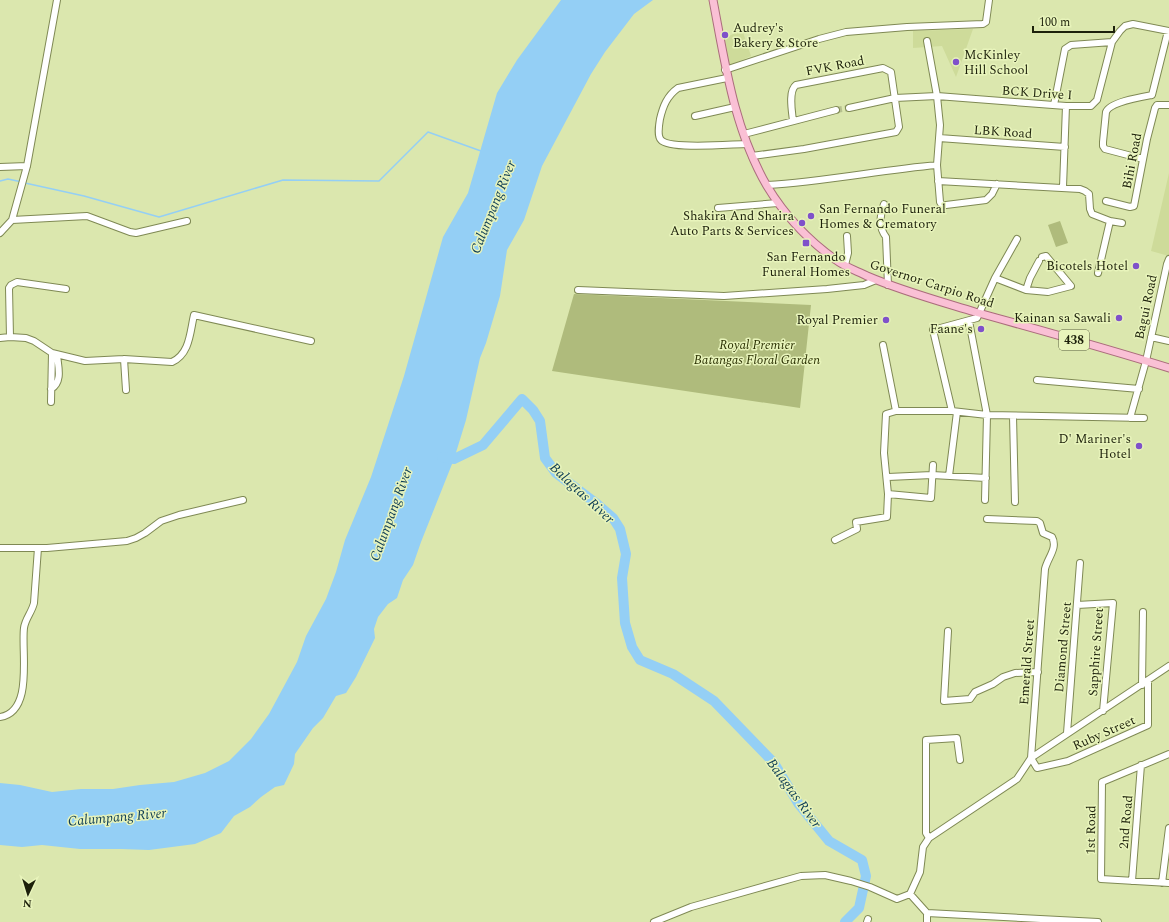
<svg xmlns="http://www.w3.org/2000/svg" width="1169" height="922" font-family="Spectral,serif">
	<rect width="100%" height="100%" fill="#dbe7ae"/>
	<path fill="#cedb9a" d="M742,29L751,56L729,66L724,39Z
		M973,29L956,77L942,46L913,48V31Z
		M1169,173V256L1151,251Z"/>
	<path fill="#afbb7c" d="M1060,221L1068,243L1056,247L1048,225Z
		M574,294L811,305L800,408L552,371Z"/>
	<path fill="#94cff5" d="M561,0H653L634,14L605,52L591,74L542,166L524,220L507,250L500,296L486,343L480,358L466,420L454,459L421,542L413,565L403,580L397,598L388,604L378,617L374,629L375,638L356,677L346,693L336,696L323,718L313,728L295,754L294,764L284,785L275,787L261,797L250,807L234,816L221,833L195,844L149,850L121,849H80L42,845L22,847L0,845V783L20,785L52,792L81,789H113L140,785L174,782L205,773L229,761L251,739L269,714L297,662L306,636L326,599L336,572L345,540L371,477L404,376L443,237L468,193L497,93L517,60Z"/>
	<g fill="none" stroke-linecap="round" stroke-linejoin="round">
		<path stroke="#94cff5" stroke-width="1.5" d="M0,181L8,179L22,182
			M25,183L84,196L159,217L283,180L379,181L428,132L481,151"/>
		<path stroke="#94cff5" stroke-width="10" d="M442,457L454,459L483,445L522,399L533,410L540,421L545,458L556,473L597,504L613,518L620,529L626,554L622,578L625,623L632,647L640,660L673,674L714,701L774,763L798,803L829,841L862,860L866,876L859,908L845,922"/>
		<path stroke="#b5bf8d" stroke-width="6" stroke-dasharray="6 3" stroke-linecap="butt" d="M836,110L849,108"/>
		<defs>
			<path id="minor" d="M927,41L937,96L939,116L940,125L937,165L940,202L942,205H946L986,200L992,194L997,184
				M725,70L819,39L846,32L907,27L983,24L986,22L989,0
				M727,78L678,88C667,96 663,106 660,119C659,125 657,136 661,140C670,150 733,144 747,144
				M1054,105L1064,54L1065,49L1071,45L1112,42
				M849,108L895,98L937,96L1066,106H1091L1097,100L1112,42L1120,31L1125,26L1133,24L1169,31
				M695,116L735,107
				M744,134L836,110
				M939,138L1065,147
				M752,156L804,149L896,132L899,127L891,72L883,68L878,69L796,85C788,91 792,111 793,121
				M1143,159L1105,149L1103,146V142L1106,112C1110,102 1141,97 1152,95L1168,31
				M0,167L27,166
				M938,181L1080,189L1085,191L1089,194L1090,209L1092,214L1110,221L1122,223
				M767,185C824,182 880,170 937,165
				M1063,187L1066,106
				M1106,201L1130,207L1134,206L1147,139L1155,108L1157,105H1169
				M884,204C880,215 878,227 886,237L888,285
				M718,208L778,203
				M12,220L87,216L130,232L136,233L187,221
				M0,233L12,220L27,166L57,0
				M845,265L848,253L847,236
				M1098,273L1110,221
				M995,278L1017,239
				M578,290L724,296L827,289L864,285L876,280
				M1026,290L1030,278L1039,261
				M969,321L987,415L985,500
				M10,337L9,288L11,285L17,282L66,289
				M1151,337L1169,341
				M0,338L10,337L26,338L34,341L52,353L85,361L124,359L172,362C190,354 190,332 194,315L311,341
				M883,345L896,411
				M124,359L126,390
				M1037,380L1139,389
				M51,389C63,382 58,366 57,355
				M51,402L52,353
				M952,411L933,330L977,318L995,278L1026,290L1048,292L1071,286L1046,256L1042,257
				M1013,416L1015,502
				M1130,418L1146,361L1167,264L1169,259
				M949,476L957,412
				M888,477L932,475L986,478
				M888,494L931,498L933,465
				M987,519L1037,521L1040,523L1043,533L1052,537C1058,548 1048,557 1045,569L1031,758
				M835,540L857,529L856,522L887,517L888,494L884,453L886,414L896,411H952L987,415L1144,418
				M0,548H47L127,541L136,538L145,533L161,521L179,515L243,500
				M1077,605L1113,603L1103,711
				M948,631L944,701L970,699L975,692L993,684L1003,677L1015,673L1038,672
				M1142,685L1143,612
				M0,717C34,712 21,652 24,628C25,619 32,612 34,603L38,548
				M1067,733L1080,563
				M1169,754L1102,782L1101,879L1169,883
				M1031,758L1037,768L1068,761L1148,725V681
				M929,838L926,833V740L957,738L960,760
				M1132,881L1141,765
				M1162,883L1169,828
				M910,894L927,913V922
				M927,913L1098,922
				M654,922L691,907L801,876L825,875L851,881L870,887L897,899L910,894L920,872L923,847L929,838L1017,779L1031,758L1169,666
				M867,922L868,919"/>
			<path id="major" d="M713,0C725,63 734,129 767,186C784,214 809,241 836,260C845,267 857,271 867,276C902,291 939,301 975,312C1040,330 1105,348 1169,368"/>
		</defs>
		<use href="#minor" stroke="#7f8954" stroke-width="8"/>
		<use href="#major" stroke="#ab6d7c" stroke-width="9"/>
		<use href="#minor" stroke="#fff" stroke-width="6"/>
		<use href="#major" stroke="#fac0d5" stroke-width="7"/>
	</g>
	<g fill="#7f51ca" stroke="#e8f4bb" stroke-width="1.5">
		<circle cx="725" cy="35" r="4"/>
		<circle cx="956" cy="62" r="4"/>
		<circle cx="811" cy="216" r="4"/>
		<circle cx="802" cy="223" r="4"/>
		<rect x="802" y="239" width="8" height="8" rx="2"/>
		<circle cx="1136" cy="266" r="4"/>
		<circle cx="1119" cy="318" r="4"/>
		<circle cx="886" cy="320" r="4"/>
		<circle cx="981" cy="329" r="4"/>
		<circle cx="1139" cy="446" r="4"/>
	</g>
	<g text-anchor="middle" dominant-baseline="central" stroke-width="3" stroke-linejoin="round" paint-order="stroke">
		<rect fill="#e8f4bb" stroke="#5a6040" stroke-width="1" x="1059" y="330" width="30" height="20" rx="3"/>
		<g font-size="12" font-weight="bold" fill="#1d210b">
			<text x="1074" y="340">438</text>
		</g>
		<g font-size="13" fill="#1d210b" stroke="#e8f4bb" text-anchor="end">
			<text x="733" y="28" text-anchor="start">Audrey's<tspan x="733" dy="15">Bakery &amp; Store</tspan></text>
			<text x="964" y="55" text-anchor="start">McKinley<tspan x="964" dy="15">Hill School</tspan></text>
			<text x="819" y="209" text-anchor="start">San Fernando Funeral<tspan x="819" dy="15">Homes &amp; Crematory</tspan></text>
			<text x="794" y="216">Shakira And Shaira<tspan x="794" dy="15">Auto Parts &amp; Services</tspan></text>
			<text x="806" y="257" text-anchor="middle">San Fernando<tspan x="806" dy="15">Funeral Homes</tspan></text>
			<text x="1128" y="266">Bicotels Hotel</text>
			<text x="1111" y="318">Kainan sa Sawali</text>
			<text x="878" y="320">Royal Premier</text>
			<text x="973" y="329">Faane's</text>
			<text x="1131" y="439">D' Mariner's<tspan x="1131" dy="15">Hotel</tspan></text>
		</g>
		<g font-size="13" fill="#1d210b" stroke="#e8f4bb">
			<text transform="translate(835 66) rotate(-11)">FVK Road</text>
			<text transform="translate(1037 93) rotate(4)">BCK Drive I</text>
			<text transform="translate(1003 132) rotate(4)">LBK Road</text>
			<text transform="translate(1132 161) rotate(-79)">Bihi Road</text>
			<text transform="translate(932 284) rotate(18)">Governor Carpio Road</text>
			<text transform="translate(1146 307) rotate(-78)">Bagui Road</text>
			<text transform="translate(1063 647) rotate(-85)">Diamond Street</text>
			<text transform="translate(1096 652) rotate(-86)">Sapphire Street</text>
			<text transform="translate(1027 662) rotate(-86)">Emerald Street</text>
			<text transform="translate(1104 733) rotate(-24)">Ruby Street</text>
			<text transform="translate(1126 822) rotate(-85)">2nd Road</text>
			<text transform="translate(1091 830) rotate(-89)">1st Road</text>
		</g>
		<g font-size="13" font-style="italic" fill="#2d3305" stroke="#e8f4bb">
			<text x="757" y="345">Royal Premier<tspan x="757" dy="15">Batangas Floral Garden</tspan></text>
		</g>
		<g font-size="14" font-style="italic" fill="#0d3c55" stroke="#e8f4bb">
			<text transform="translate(493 207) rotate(-68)">Calumpang River</text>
			<text transform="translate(582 493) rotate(43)">Balagtas River</text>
			<text transform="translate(391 514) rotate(-70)">Calumpang River</text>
			<text transform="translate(794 793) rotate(54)">Balagtas River</text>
			<text transform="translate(117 817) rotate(-5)">Calumpang River</text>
		</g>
	</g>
	<g transform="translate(28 894) rotate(184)" stroke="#e8f4bb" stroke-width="3" paint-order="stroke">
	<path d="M0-3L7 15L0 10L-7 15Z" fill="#1d210b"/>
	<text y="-6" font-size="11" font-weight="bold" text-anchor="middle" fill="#1d210b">N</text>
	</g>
	<path d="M1033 26v6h81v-6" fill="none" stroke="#1d210b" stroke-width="2"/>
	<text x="1039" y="26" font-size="12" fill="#1d210b" stroke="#e8f4bb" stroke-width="3" paint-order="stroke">100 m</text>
</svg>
